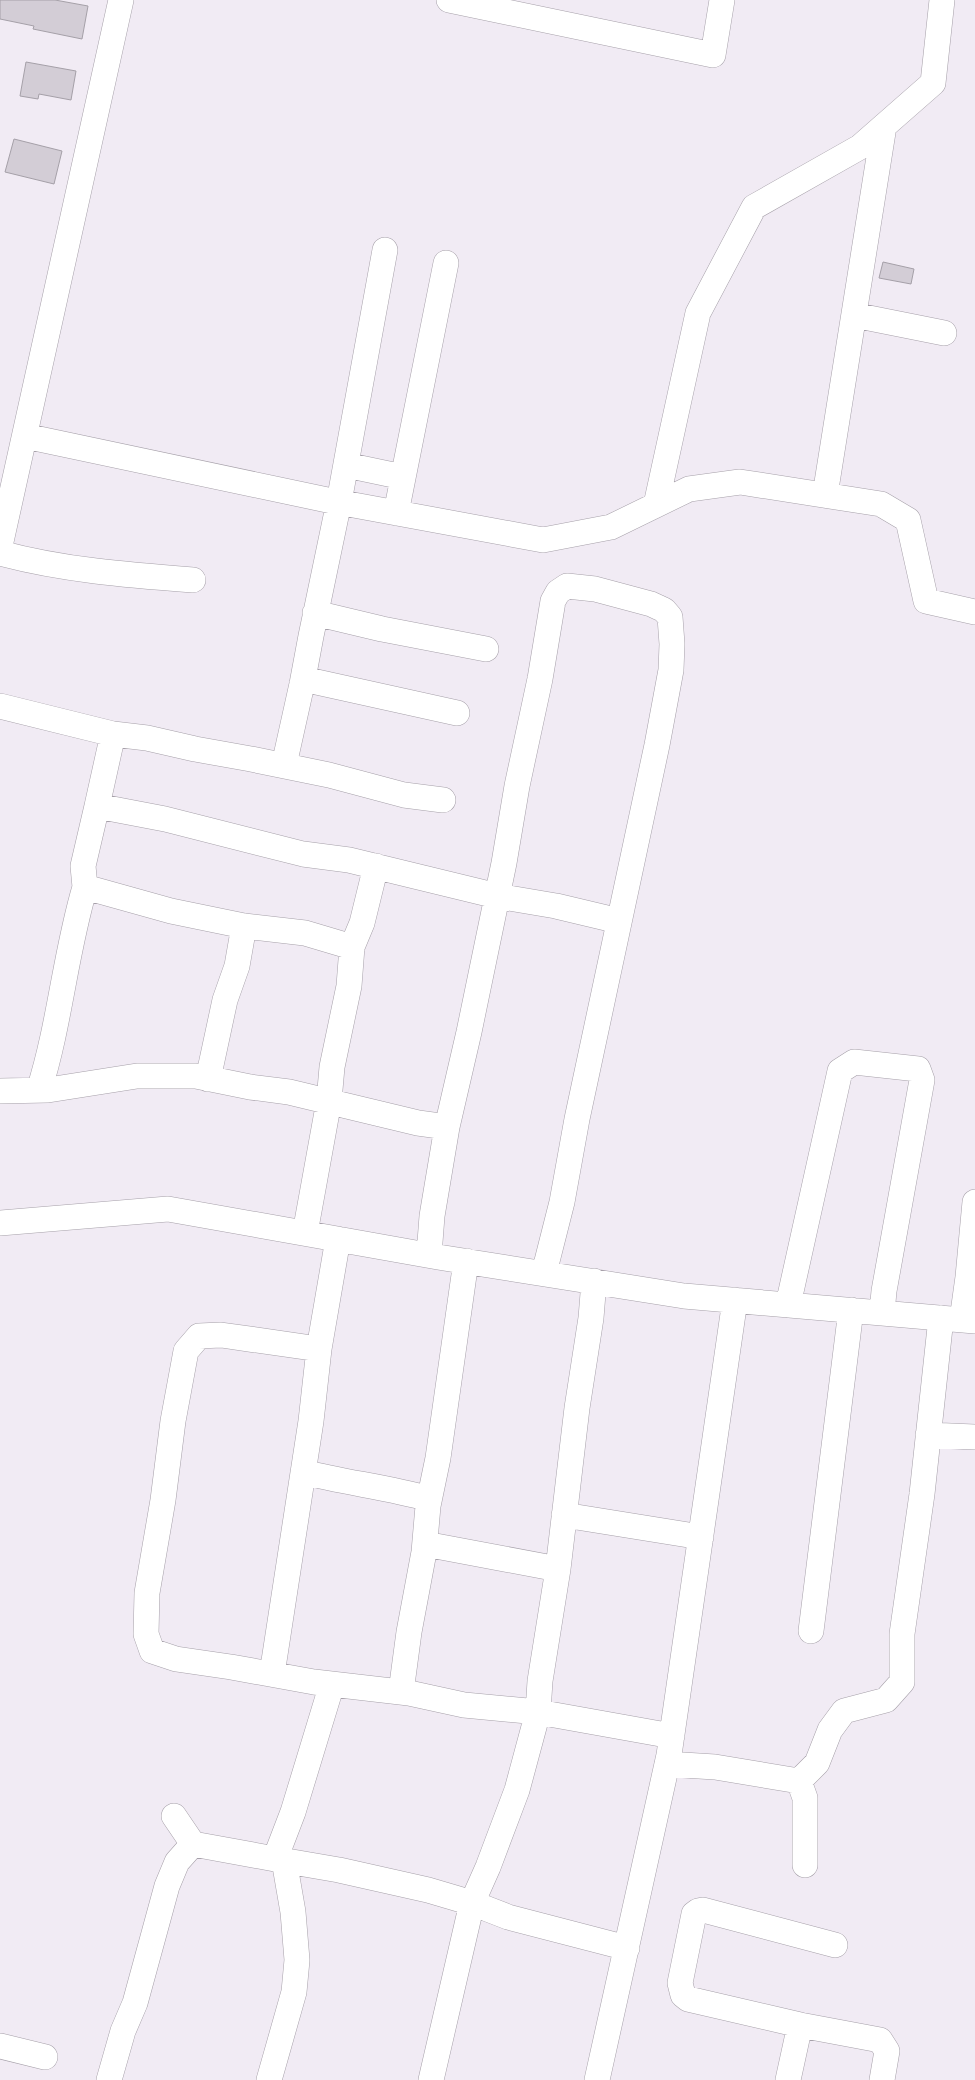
<svg xmlns="http://www.w3.org/2000/svg" width="975" height="2080" font-family="Barlow,sans-serif">
	<rect width="100%" height="100%" fill="#f1ebf4"/>
	<path fill="#d3cdd6" stroke="#a5a0a8" d="M0,0H55L88,6L82,39L33,29L34,26L0,19Z
		M26,62L76,71L71,100L39,94L38,99L20,96Z
		M14,139L62,151L54,184L5,172Z
		M883,262L914,269L911,284L879,278Z"/>
	<g fill="none" stroke-linecap="round" stroke-linejoin="round">
		<defs>
			<path id="minor" d="M449,0L713,55L722,0
				M854,315L944,333
				M25,436L332,501L543,540L611,527L689,489L740,482L881,504L908,520L926,601L975,612
				M346,465L403,477
				M825,495L884,126
				M656,505L698,313L754,207L860,147L933,83L942,0
				M396,513L446,263
				M0,546L121,0
				M0,553C63,570 128,575 193,580
				M315,613L382,629L486,649
				M303,679L457,713
				M0,706L113,734L147,738L195,749L251,759L329,775L404,795L443,800
				M284,765L302,684L311,636L339,502L385,250
				M97,806L113,734
				M85,887L83,866L97,806L165,819L303,854L349,860L497,896L556,906L619,921
				M352,947L362,923L376,866
				M208,1079L225,1000L237,966L244,926
				M39,1090C60,1024 65,954 85,887L171,911L244,926L305,933L352,947L349,986L332,1067L329,1101L305,1233
				M0,1091L48,1090L137,1076H196L250,1087L289,1092L418,1123L447,1127L432,1216L429,1255
				M447,1127L469,1032L504,863L517,786L540,679L553,601L558,592L567,586L595,589L651,604L664,610L670,617L672,644L671,670L657,745L577,1119L562,1202L544,1273
				M0,1223L168,1209L438,1257L684,1296L975,1321
				M788,1305L840,1071L854,1062L918,1069L922,1080L884,1291L882,1313
				M962,1320L968,1277L975,1202
				M319,1349L221,1335L199,1336L186,1351L173,1421L163,1500L147,1593L146,1634L152,1651L176,1659L231,1667L314,1682L409,1693L464,1705L538,1712L672,1736
				M928,1435L975,1437
				M304,1472C345,1483 388,1487 429,1499
				M564,1515L701,1537
				M425,1544L558,1569
				M811,1631L851,1310
				M272,1674L311,1421L319,1349L338,1239
				M332,1684L293,1812L275,1859L339,1870L428,1890L472,1903L508,1917L627,1948
				M401,1692L409,1632L424,1552L428,1506L438,1458L466,1261
				M667,1764L715,1767L799,1781L817,1763L830,1730L844,1711L886,1700L902,1682V1634L922,1494L941,1318
				M799,1781L805,1798V1865
				M174,1816L193,1844L275,1859
				M800,2025L880,2040L887,2051L882,2080
				M0,2046L45,2057
				M109,2080L123,2031L135,2003L167,1886L177,1862L193,1844
				M269,2080L294,1992L297,1960L293,1912L284,1860
				M431,2080L472,1903L488,1867L517,1790L538,1712L540,1681L558,1569L577,1408L591,1318L594,1281
				M597,2080L669,1755L735,1300
				M788,2080L800,2025L688,1999L683,1995L680,1983L694,1914L698,1911L703,1910L835,1945"/>
		</defs>
		<use href="#minor" stroke="#a6a0a9" stroke-width="26"/>
		<use href="#minor" stroke="#fff" stroke-width="25"/>
	</g>
</svg>
